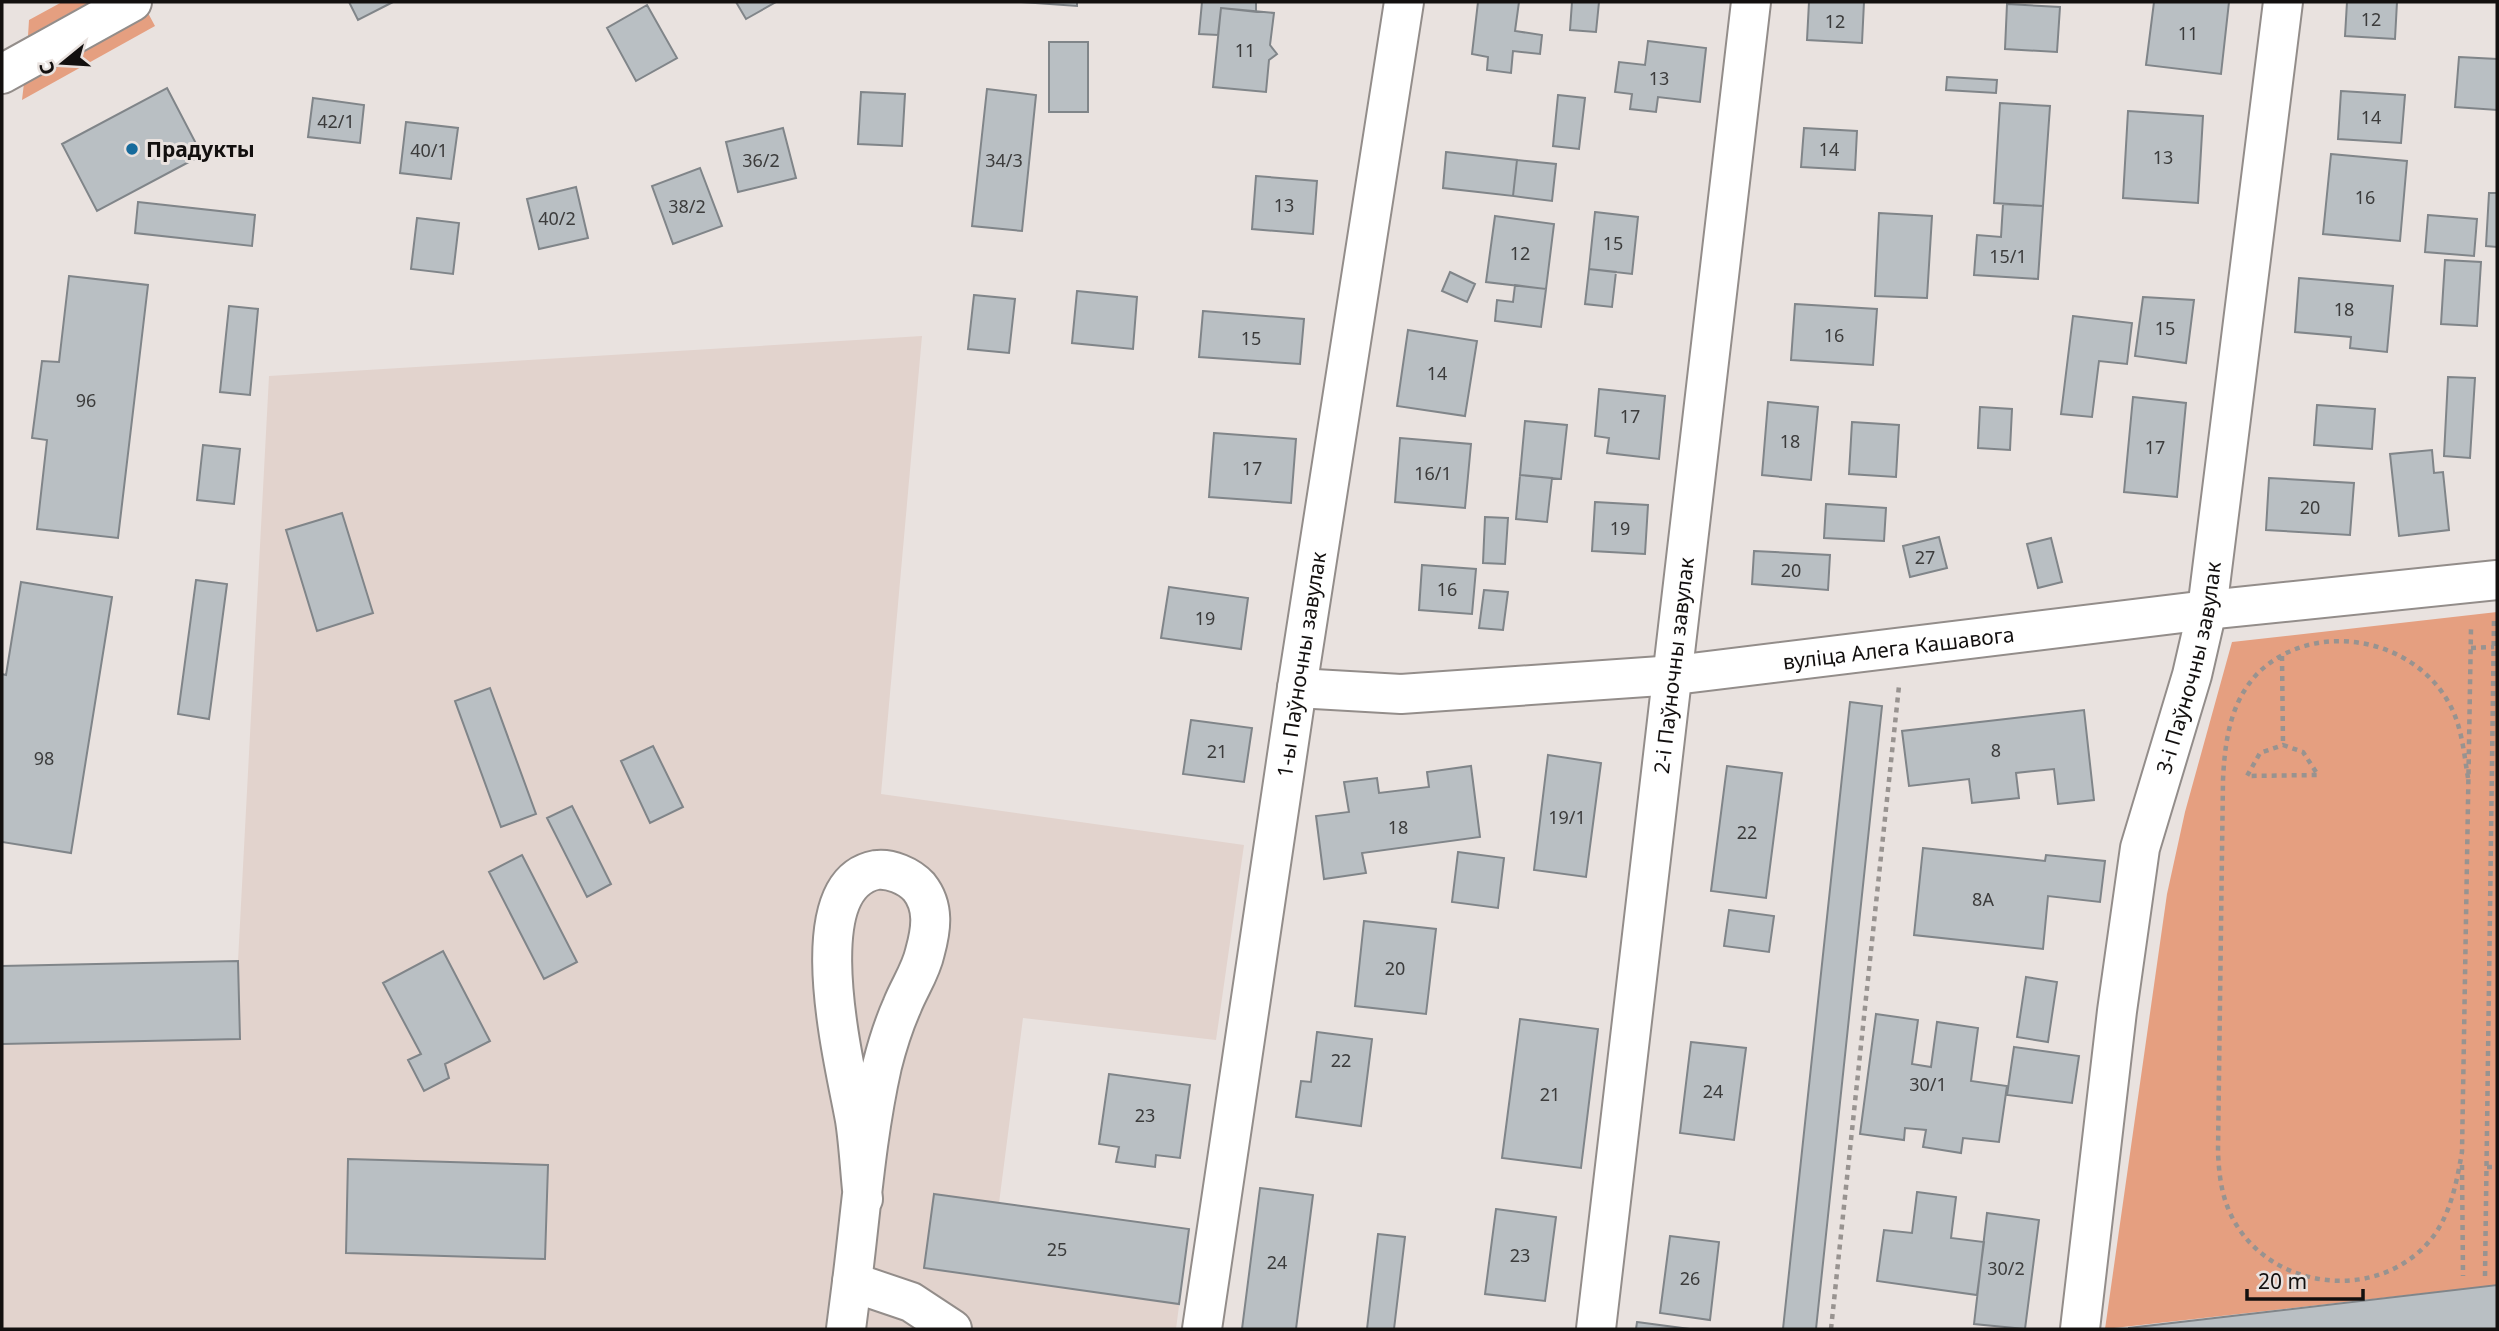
<svg xmlns="http://www.w3.org/2000/svg" width="2499" height="1331" font-family="'Noto Sans',sans-serif">
	<rect width="100%" height="100%" fill="#e9e2df"/>
	<path fill="#e2d3cd" d="M922,336L881,794L1244,845L1216,1040L1023,1018L999,1203L1189,1229L1176,1329H2V966L238,961L269,376Z"/>
	<path fill="#e59f80" d="M62,2H90L28,36L29,20Z
		M148,13L155,26L22,100L24,83Z
		M2497,612V1285L2105,1329L2167,894L2185,812L2232,642Z"/>
	<path fill="#b9bfc3" stroke="#808589" stroke-width="2" d="M349,2H393L358,20Z
		M736,2H776L746,19Z
		M1021,2H1077V6Z
		M1202,2H1256V12L1221,8L1218,35L1199,34Z
		M1478,2H1519L1515,31L1542,35L1540,54L1513,51L1511,73L1487,70L1488,57L1472,54Z
		M1572,2H1599L1596,32L1570,30Z
		M1809,2H1864L1862,43L1807,40Z
		M2154,2H2229L2221,74L2146,65Z
		M2347,2H2397L2395,39L2345,36Z
		M2007,4L2060,7L2057,52L2005,49Z
		M647,5L677,58L636,81L607,28Z
		M1221,8L1274,13L1270,45L1277,54L1269,60L1266,92L1213,87Z
		M1648,41L1706,48L1700,102L1658,97L1656,112L1630,109L1632,94L1615,92L1619,62L1645,65Z
		M1049,42H1088V112H1049Z
		M2459,57L2497,59V110L2455,107Z
		M1947,77L1997,80L1996,93L1946,90Z
		M167,88L202,155L97,211L62,144Z
		M987,89L1036,95L1022,231L972,226Z
		M2341,91L2405,95L2401,143L2338,139Z
		M861,92L905,94L902,146L858,144Z
		M1558,95L1585,98L1579,149L1553,146Z
		M313,98L364,105L360,143L308,137Z
		M2000,103L2050,106L2043,206L1994,203Z
		M2128,111L2203,116L2198,203L2123,198Z
		M406,122L458,128L451,179L400,173Z
		M783,128L796,178L738,192L726,142Z
		M1804,128L1857,131L1855,170L1801,167Z
		M1446,152L1517,160L1513,196L1443,188Z
		M2331,154L2407,161L2400,241L2323,234Z
		M1517,160L1556,164L1552,201L1513,196Z
		M700,168L722,226L673,244L652,186Z
		M1256,176L1317,181L1313,234L1252,229Z
		M576,187L588,238L539,249L527,199Z
		M2489,193H2497V247L2486,246Z
		M138,202L255,215L252,246L135,233Z
		M2003,204L2043,206L2038,279L1974,275L1977,235L2001,237Z
		M1595,212L1638,217L1632,274L1589,269Z
		M1879,213L1932,216L1927,298L1875,296Z
		M2428,215L2477,219L2474,256L2425,252Z
		M1495,216L1554,224L1546,289L1486,282Z
		M417,218L459,223L453,274L411,269Z
		M2445,260L2481,262L2477,326L2441,324Z
		M1589,269L1616,272L1612,307L1585,304Z
		M1450,272L1475,284L1467,302L1442,291Z
		M69,276L148,285L118,538L37,529L47,440L32,438L42,361L59,362Z
		M2299,278L2393,286L2387,352L2350,348L2351,337L2295,332Z
		M1515,285L1546,289L1541,327L1495,321L1497,300L1513,302Z
		M1077,291L1137,297L1133,349L1072,343Z
		M974,295L1015,299L1009,353L968,349Z
		M2143,297L2194,300L2186,363L2135,356Z
		M1795,304L1877,309L1873,365L1791,360Z
		M229,306L258,309L250,395L220,392Z
		M1203,311L1304,319L1300,364L1199,357Z
		M2073,316L2132,323L2127,364L2099,361L2092,417L2061,414Z
		M1408,330L1477,341L1465,416L1397,406Z
		M2448,377L2475,378L2470,458L2444,456Z
		M1599,389L1665,396L1659,459L1607,453L1609,438L1595,436Z
		M2133,397L2186,403L2177,497L2124,492Z
		M1768,402L1818,407L1811,480L1762,475Z
		M2317,405L2375,409L2372,449L2314,445Z
		M1980,407L2012,409L2010,450L1978,448Z
		M1525,421L1567,425L1561,479L1520,475Z
		M1852,422L1899,425L1896,477L1849,474Z
		M1214,433L1296,439L1291,503L1209,497Z
		M1400,438L1471,444L1465,508L1395,502Z
		M203,445L240,449L234,504L197,500Z
		M2432,450L2434,473L2443,472L2449,530L2399,536L2390,454Z
		M1520,475L1552,478L1547,522L1516,519Z
		M2269,478L2354,483L2350,535L2266,530Z
		M1595,502L1648,505L1645,554L1592,551Z
		M1826,504L1886,508L1884,541L1824,538Z
		M342,513L373,613L317,631L286,530Z
		M1485,517L1508,518L1505,564L1483,563Z
		M1939,537L1947,568L1910,577L1903,546Z
		M2051,538L2062,582L2038,588L2027,544Z
		M1754,551L1830,555L1828,590L1752,584Z
		M1422,565L1476,569L1472,614L1419,610Z
		M196,580L227,584L209,719L178,714Z
		M21,582L112,597L71,853L2,842V674L6,675Z
		M1169,587L1248,598L1241,649L1161,638Z
		M1484,590L1508,592L1503,630L1479,628Z
		M490,688L536,814L501,827L455,701Z
		M1850,702L1882,706L1816,1329H1783Z
		M2084,710L2094,800L2058,804L2054,769L2016,773L2019,798L1972,803L1969,779L1909,786L1902,731Z
		M1191,720L1252,728L1244,782L1183,774Z
		M653,746L683,807L650,823L621,761Z
		M1548,755L1601,763L1586,877L1534,870Z
		M1471,766L1480,837L1362,853L1366,873L1324,879L1316,816L1349,812L1344,782L1377,778L1379,793L1429,787L1427,772Z
		M1727,766L1782,773L1766,898L1711,891Z
		M572,806L611,884L587,897L547,818Z
		M1923,848L2045,861L2046,855L2105,861L2100,902L2048,896L2043,949L1914,935Z
		M1458,852L1504,858L1498,908L1452,902Z
		M522,855L577,962L544,979L489,872Z
		M1729,910L1774,916L1769,952L1724,946Z
		M1364,921L1436,929L1426,1014L1355,1006Z
		M443,951L490,1041L445,1064L449,1078L424,1091L408,1060L421,1054L383,983Z
		M238,961L240,1039L2,1044V966Z
		M2026,977L2057,982L2048,1042L2017,1037Z
		M1876,1014L1918,1020L1912,1064L1931,1067L1937,1022L1978,1028L1971,1081L2007,1086L1999,1142L1963,1138L1961,1153L1923,1147L1926,1130L1905,1128L1904,1140L1860,1134Z
		M1520,1019L1598,1029L1581,1168L1502,1158Z
		M1317,1032L1372,1039L1361,1126L1296,1117L1301,1081L1311,1082Z
		M1691,1042L1746,1048L1734,1140L1680,1133Z
		M2014,1047L2079,1056L2072,1103L2007,1095Z
		M1109,1074L1190,1085L1180,1158L1156,1155L1155,1167L1116,1162L1119,1147L1099,1144Z
		M348,1159L548,1165L545,1259L346,1253Z
		M1260,1188L1313,1195L1296,1329H1242Z
		M1917,1192L1956,1197L1951,1238L1984,1242L1977,1295L1877,1281L1884,1230L1912,1233Z
		M934,1194L1189,1229L1179,1304L924,1268Z
		M1496,1209L1556,1217L1545,1301L1485,1294Z
		M1987,1213L2039,1220L2025,1329L1974,1324Z
		M1378,1234L1405,1237L1394,1329H1367Z
		M1670,1236L1719,1242L1710,1320L1660,1313Z
		M2497,1285V1329H2129V1328Z
		M1637,1322L1690,1329H1636Z"/>
	<g fill="none" stroke-linecap="round" stroke-linejoin="round">
		<defs>
			<g id="minor">
				<path d="M2,74L132,2"/>
				<path id="s1" d="M1297,688L1401,694L1675,675L2207,610L2497,580"/>
				<path d="M852,1282C861,1211 866,1137 882,1066C887,1046 894,1024 902,1006C909,988 921,971 925,952C931,930 935,907 919,887C909,876 890,868 876,870C798,885 846,1068 855,1120C859,1146 860,1173 863,1199"/>
				<path d="M846,1329L852,1282L911,1302L952,1329"/>
				<path id="s2" d="M1202,1329L1297,688L1404,2"/>
				<path id="s3" d="M1596,1329L1751,2"/>
				<path id="s4" d="M2080,1329L2117,1011L2140,848L2192,675L2207,610L2283,2"/>
			</g>
		</defs>
		<use href="#minor" stroke="#938d8a" stroke-width="42"/>
		<path stroke="#989390" stroke-width="4.5" stroke-dasharray="5 5" stroke-linecap="butt" d="M2471,648L2494,647
			M2282,656L2283,745
			M2283,745L2303,752L2318,775L2247,776L2260,753Z
			M2468,778C2464,754 2462,727 2450,705C2414,637 2313,618 2257,674C2230,703 2225,741 2223,779L2218,1152C2219,1174 2221,1194 2231,1215C2265,1286 2366,1303 2422,1249C2449,1224 2456,1186 2462,1152L2471,628
			M2462,1165L2463,1276
			M2487,1167H2497
			M2485,1276L2494,618
			M1831,1329L1899,686"/>
		<use href="#minor" stroke="#fff" stroke-width="38"/>
	</g>
	<circle fill="#176b9c" stroke="#e9e2df" stroke-width="2.5" cx="132" cy="149" r="7"/>
	<g text-anchor="middle" dominant-baseline="central" stroke-width="6" stroke-linejoin="round" paint-order="stroke">
		<g font-size="18" fill="#3c3c3c">
			<text x="2371" y="19">12</text>
			<text x="1835" y="21">12</text>
			<text x="2188" y="33">11</text>
			<text x="1245" y="50">11</text>
			<text x="1659" y="78">13</text>
			<text x="2371" y="117">14</text>
			<text x="336" y="121">42/1</text>
			<text x="1829" y="149">14</text>
			<text x="429" y="150">40/1</text>
			<text x="2163" y="157">13</text>
			<text x="761" y="160">36/2</text>
			<text x="1004" y="160">34/3</text>
			<text x="2365" y="197">16</text>
			<text x="1284" y="205">13</text>
			<text x="687" y="206">38/2</text>
			<text x="557" y="218">40/2</text>
			<text x="1613" y="243">15</text>
			<text x="1520" y="253">12</text>
			<text x="2008" y="256">15/1</text>
			<text x="2344" y="309">18</text>
			<text x="2165" y="328">15</text>
			<text x="1834" y="335">16</text>
			<text x="1251" y="338">15</text>
			<text x="1437" y="373">14</text>
			<text x="86" y="400">96</text>
			<text x="1630" y="416">17</text>
			<text x="1790" y="441">18</text>
			<text x="2155" y="447">17</text>
			<text x="1252" y="468">17</text>
			<text x="1433" y="473">16/1</text>
			<text x="2310" y="507">20</text>
			<text x="1620" y="528">19</text>
			<text x="1925" y="557">27</text>
			<text x="1791" y="570">20</text>
			<text x="1447" y="589">16</text>
			<text x="1205" y="618">19</text>
			<text x="1996" y="750">8</text>
			<text x="1217" y="751">21</text>
			<text x="44" y="758">98</text>
			<text x="1567" y="817">19/1</text>
			<text x="1398" y="827">18</text>
			<text x="1747" y="832">22</text>
			<text x="1983" y="899">8А</text>
			<text x="1395" y="968">20</text>
			<text x="1341" y="1060">22</text>
			<text x="1928" y="1084">30/1</text>
			<text x="1713" y="1091">24</text>
			<text x="1550" y="1094">21</text>
			<text x="1145" y="1115">23</text>
			<text x="1057" y="1249">25</text>
			<text x="1520" y="1255">23</text>
			<text x="1277" y="1262">24</text>
			<text x="2006" y="1268">30/2</text>
			<text x="1690" y="1278">26</text>
		</g>
		<g font-size="21" font-weight="bold" fill="#13100f" stroke="#e9e2df" text-anchor="start">
			<text x="146" y="149">Прадукты</text>
		</g>
		<g font-size="21" fill="#13100f" stroke="#e9e2df">
			<text stroke="none"><textPath href="#s1" startOffset="604">вуліца Алега Кашавога</textPath></text>
			<text stroke="none"><textPath href="#s2" startOffset="672">1-ы Паўночны завулак</textPath></text>
			<text stroke="none"><textPath href="#s3" startOffset="668">2-і Паўночны завулак</textPath></text>
			<text stroke="none"><textPath href="#s4" startOffset="672">3-і Паўночны завулак</textPath></text>
		</g>
	</g>
	<rect width="2499" height="1331" fill="none" stroke="#13100f" stroke-width="7"/>
	<g transform="translate(63 63) rotate(252)" stroke="#e9e2df" stroke-width="5" paint-order="stroke">
	<path d="M0-5L12 26L0 18L-12 26Z" fill="#13100f"/>
	<text y="-10" font-size="19" font-weight="bold" text-anchor="middle" fill="#13100f">С</text>
	</g>
	<path d="M2247 1289v10h116v-10" fill="none" stroke="#13100f" stroke-width="3.5"/>
	<text x="2258" y="1289" font-size="21" fill="#13100f" stroke="#e9e2df" stroke-width="5" paint-order="stroke">20 m</text>
</svg>
